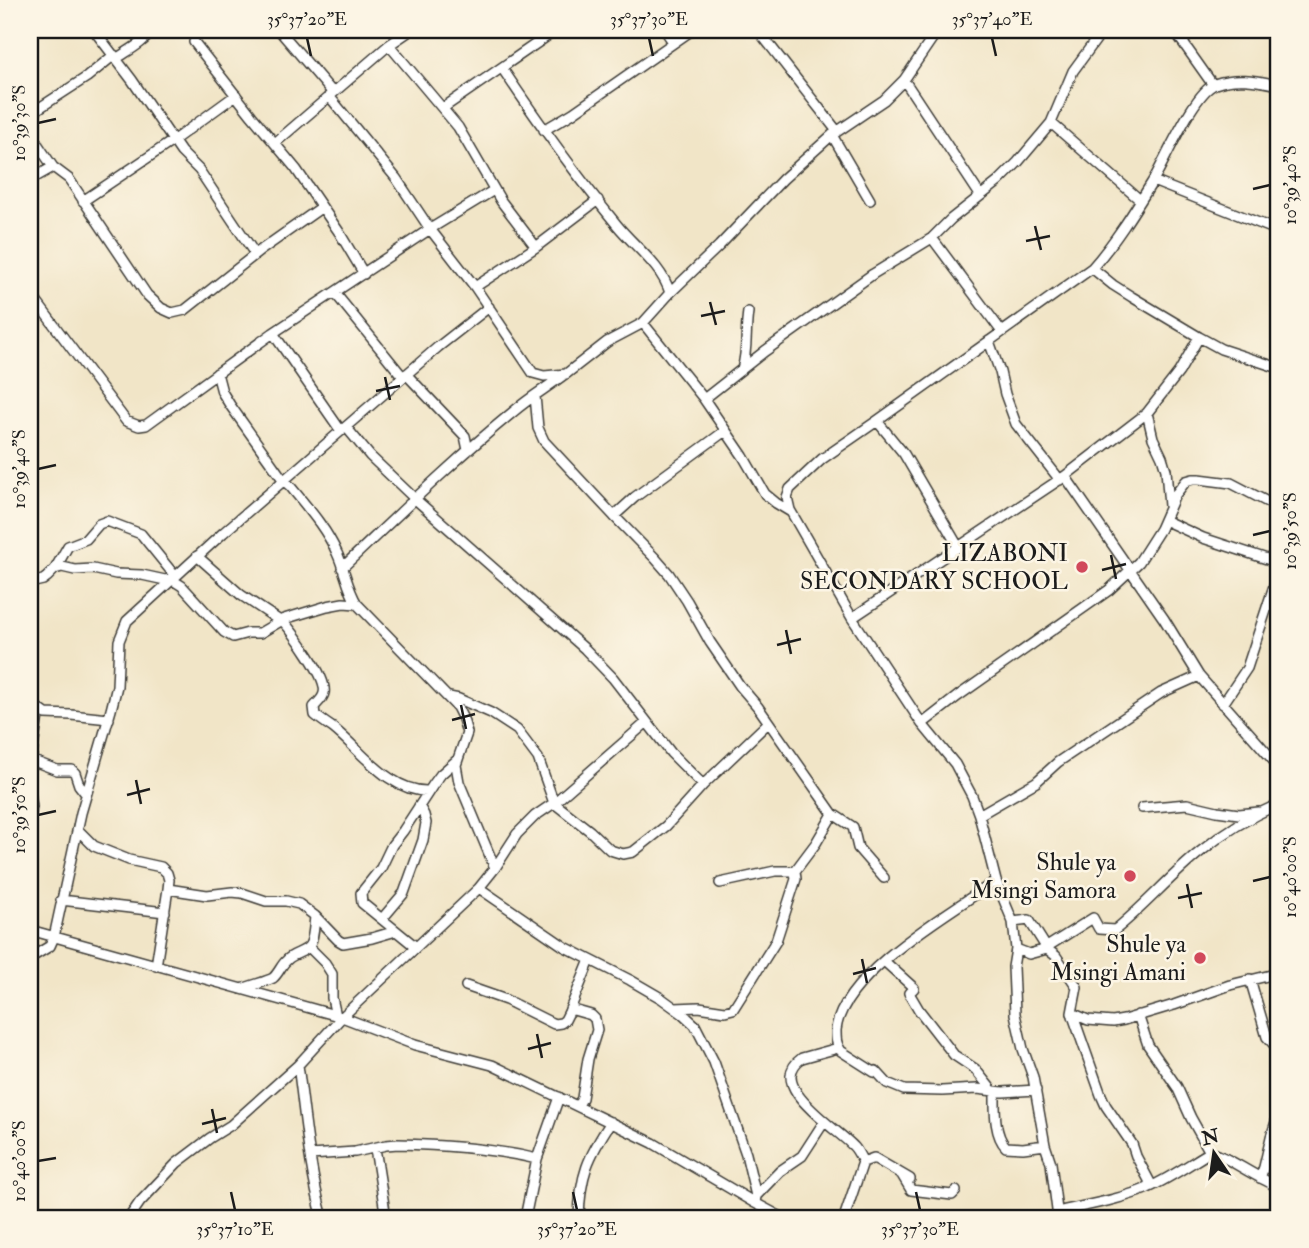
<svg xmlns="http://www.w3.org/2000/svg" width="1309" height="1248" font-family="'IM FELL Double Pica',serif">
	<rect width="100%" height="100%" fill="#fcf5e5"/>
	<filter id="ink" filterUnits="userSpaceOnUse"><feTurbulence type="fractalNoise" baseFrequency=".0143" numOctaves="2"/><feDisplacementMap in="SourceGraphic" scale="14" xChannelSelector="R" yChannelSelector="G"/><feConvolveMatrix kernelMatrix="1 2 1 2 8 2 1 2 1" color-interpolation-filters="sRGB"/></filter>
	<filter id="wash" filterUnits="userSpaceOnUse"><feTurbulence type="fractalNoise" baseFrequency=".00686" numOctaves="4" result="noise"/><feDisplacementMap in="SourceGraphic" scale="28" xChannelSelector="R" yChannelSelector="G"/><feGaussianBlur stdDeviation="1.57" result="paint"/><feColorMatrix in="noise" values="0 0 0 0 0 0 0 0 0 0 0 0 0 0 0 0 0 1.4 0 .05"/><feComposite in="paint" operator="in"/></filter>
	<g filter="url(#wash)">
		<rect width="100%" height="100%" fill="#f1e5c7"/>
	</g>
	<g filter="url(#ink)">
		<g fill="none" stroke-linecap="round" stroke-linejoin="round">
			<defs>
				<path id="minor" d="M94,30L132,80L181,152L199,170L255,254
					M279,30L333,93
					M665,30L673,42
					M758,30L837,131
					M1174,30L1213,85
					M194,42L252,116L296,169L339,232L364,274
					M1183,42L1192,30
					M389,45L458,127L501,201L536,247
					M116,59C129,50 144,43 152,30
					M502,68C538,122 576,175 617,225C635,247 662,266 670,293
					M904,80L980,195
					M329,96L396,178L430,229L475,287L533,373L544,376L566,374L607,342L643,323L670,293L719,246L783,179L832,135L884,100L904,80L938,30
					M443,108L556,30
					M30,114L87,77L114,55
					M1051,123L1140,200
					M544,130L573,113L692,30
					M30,133L53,167L69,179L147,295L161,308L172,313L185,310L261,250L322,207
					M832,135L870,200
					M275,143L389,45L411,30
					M30,180L53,167
					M1153,181L1279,231
					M83,201L174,140L236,95
					M932,238L1002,332
					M1092,268L1113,285L1132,297L1199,337L1221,349L1279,368
					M475,287L536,247L598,200
					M30,293L126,421L139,426L146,425L273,333L430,229L494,190
					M335,293L403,377
					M643,323L704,399L743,456L765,494L776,503L791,512
					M273,333L341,431
					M989,341L1000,372L1005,394L1016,424L1060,480
					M742,369C748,351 745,331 748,312
					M217,373L222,392L230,405L284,481L290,486C307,507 326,528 337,553C345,570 347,588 357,604L457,707L463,719L467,733L456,765L459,782L495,868
					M406,374L465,436L468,450
					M535,396L538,428L544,441L614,516L655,558L669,574L687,601L710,642L740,686L758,707L833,814L853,827L858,848L884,878
					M704,399L765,351L873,274L932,238L951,219L998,182L1018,162L1051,123L1073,71L1103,30
					M1147,413L1153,438L1162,457L1166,470L1169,506
					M877,421L904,454L959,548
					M346,427L370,456L414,498L585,649L613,678L671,753L703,785
					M1065,476L1147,413L1179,372L1199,337
					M614,516L635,497L725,431
					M1164,520L1203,538L1279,563
					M197,556L241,595L280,621
					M342,568C398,515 453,461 513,412C529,398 548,387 565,374
					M55,569L62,567L75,570L93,569L116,574L142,575L165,580L171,579L182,586L224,632L233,637L248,633H260L284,619L327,606L343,603L357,604
					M30,583L43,580L47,577L55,569L68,546L86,539L99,524L107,521L141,534L175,576
					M852,618L1065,476L1164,619L1199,676L1273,760L1279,762
					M282,620C293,632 328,678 324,693C323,699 317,703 314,707L315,715C321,720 327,724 333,728C361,750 390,793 429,791
					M449,697L459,699L491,713L517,730L538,758L554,803L590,831L610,850L623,854L633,852L666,826L703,785L768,723
					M1223,704L1247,668L1279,571
					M30,709H39L46,714L71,715L109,719
					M922,724L958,696L1109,590L1139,562L1160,529L1175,495L1186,481L1193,479H1199L1231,483L1279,508
					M31,760L57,770H72L75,773L79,785L86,794
					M30,767L39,709
					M30,794L32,807L30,817
					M1142,808L1187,804L1217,811L1239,814L1259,812
					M979,815L1036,782L1058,762L1161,693L1199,676
					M78,830L94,846L129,860L161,867L167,873L169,880L168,889L156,966
					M996,881C952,911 842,974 836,1030C836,1039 836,1044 841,1051L874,1072L876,1071L887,1083L904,1090L942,1091L977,1089L1003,1092L1036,1090
					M720,883L775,871H795
					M479,888L565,947L630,980L661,998L683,1014L695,1025L714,1062L746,1154L756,1196L755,1203
					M168,889L207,895L232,892L242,893L266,901H286L299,904L315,916L338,940L343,943L372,938L396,931
					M61,900L165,912
					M382,919L404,893L423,840L426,823L424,815L419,806
					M1013,922L1029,920L1046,947
					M30,930L342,1017L415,1045L492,1065L653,1143L755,1203L783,1218
					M309,947L325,963L332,974V998L336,1016
					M416,947L362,903L361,893L381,868L392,845L403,831L433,785L441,774L458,759
					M1016,949L1029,954L1047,949L1056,956L1077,987L1072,1013L1088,1020L1113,1022L1124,1020L1174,1005L1230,985L1279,973
					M1042,950L1093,918L1099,929L1115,930C1145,906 1170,876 1200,852C1223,833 1251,816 1279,804
					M30,958L50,946L54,937L81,813L111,710L117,686L119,641L127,621L223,533L438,347L489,307
					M884,961L914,988L909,993L919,1010L954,1055L975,1069L995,1094C995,1110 994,1135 1006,1147L1023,1148L1045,1145
					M1250,979L1267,1037L1279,1050
					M466,986L506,1000L554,1024L561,1023L565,1020L569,1012L590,960
					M241,989C245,988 270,980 273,978C279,973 281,965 287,960C293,953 305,953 310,945C314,937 314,925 315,916
					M675,1008L699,1007L725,1011L733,1009L776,941L796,879L795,871L816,843L833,814
					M570,1009L591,1015L595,1019L597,1030L588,1059L582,1098L578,1106
					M1072,1013L1101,1095L1106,1106L1132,1144L1136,1156L1152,1186
					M1138,1015L1148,1045L1177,1087L1191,1118L1210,1152C1229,1158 1243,1169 1261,1178C1268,1182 1273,1183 1279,1190
					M341,1018L479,888L495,868L517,834L535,816L554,803L647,722
					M838,1048L802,1058C763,1086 839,1129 855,1148C858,1152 861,1158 863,1162L874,1158L910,1179
					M298,1065C305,1116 309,1169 323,1218
					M375,1148L386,1218
					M310,1155L355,1152L386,1145L398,1144C445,1145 491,1148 537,1159L559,1097
					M902,1175L911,1190L952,1195L956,1191
					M1260,1178L1264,1167L1271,1137L1279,1113
					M756,1196L780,1171L802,1156L824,1122
					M1057,1212C1087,1205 1119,1200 1148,1188C1170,1178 1190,1164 1210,1152
					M129,1218L140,1202L177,1163L210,1138L231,1125L298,1065L342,1017
					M525,1218L537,1159
					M579,1218C580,1175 588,1157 611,1122
					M844,1218L863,1162
					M1058,1218L1051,1163L1045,1145L1033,1077L1023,1049L1015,1014L1013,967L1016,949L1013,922L996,881L979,815L972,796L955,764L922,724L852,618L790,510L787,497L790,489L822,459L877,421L1092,268C1115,242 1133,213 1151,184C1165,162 1193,93 1215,84C1237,76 1258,81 1279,85"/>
			</defs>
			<use href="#minor" stroke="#3c3a36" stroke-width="12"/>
			<use href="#minor" stroke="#fff" stroke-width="9"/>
		</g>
	</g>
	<path fill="none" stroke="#1c1c1c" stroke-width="2.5" d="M307,38L311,56M649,38L653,56M992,38L996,56M38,123L56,119M1253,189L1270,185M1035,226L1041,250M1026,241L1050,236M710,302L716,325M701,316L725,311M385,377L390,400M376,391L400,386M38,469L56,465M1253,535L1270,531M1111,555L1116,579M1102,570L1126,564M786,630L791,654M777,645L801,639M461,705L466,729M452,720L475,714M136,780L141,804M127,795L150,789M38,815L56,811M1253,881L1270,877M1187,884L1192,908M1178,898L1202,893M862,959L867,983M853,974L876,968M537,1034L542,1058M528,1049L551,1043M212,1109L217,1133M202,1124L226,1118M38,1161L56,1158M231,1192L235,1210M573,1192L577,1210M916,1192L920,1210"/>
	<g fill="#d1495b" stroke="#fcf5e5" stroke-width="2.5">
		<circle cx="1082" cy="567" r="7"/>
		<circle cx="1130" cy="876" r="7"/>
		<circle cx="1200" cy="958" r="7"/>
	</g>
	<g text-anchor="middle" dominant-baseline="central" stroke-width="5" stroke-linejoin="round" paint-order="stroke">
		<g font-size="24" fill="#1c1c1c" stroke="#fcf5e5" text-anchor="end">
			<text x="1068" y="553">LIZABONI<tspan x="1068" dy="28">SECONDARY SCHOOL</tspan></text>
			<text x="1116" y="862">Shule ya<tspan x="1116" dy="28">Msingi Samora</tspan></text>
			<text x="1186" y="944">Shule ya<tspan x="1186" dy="28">Msingi Amani</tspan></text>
		</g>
	</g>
	<rect width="1309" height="1248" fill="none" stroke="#fcf5e5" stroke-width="77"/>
	<g transform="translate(1214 1153) rotate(347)" stroke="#fcf5e5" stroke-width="5" paint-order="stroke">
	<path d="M0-5L12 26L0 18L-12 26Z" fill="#1c1c1c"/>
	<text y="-10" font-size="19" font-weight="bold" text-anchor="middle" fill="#1c1c1c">N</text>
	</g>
	<rect x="38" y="38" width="1232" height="1172" fill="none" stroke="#1c1c1c" stroke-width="2.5"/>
	<g font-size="18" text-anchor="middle" fill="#1c1c1c">
		<text x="307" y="25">35°37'20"E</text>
		<text x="649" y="25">35°37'30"E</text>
		<text x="992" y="25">35°37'40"E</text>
		<text transform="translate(19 123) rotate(-90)" y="6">10°39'30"S</text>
		<text transform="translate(1290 185) rotate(-90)" y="6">10°39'40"S</text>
		<text transform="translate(19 469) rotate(-90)" y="6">10°39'40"S</text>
		<text transform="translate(1290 531) rotate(-90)" y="6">10°39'50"S</text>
		<text transform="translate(19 815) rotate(-90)" y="6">10°39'50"S</text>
		<text transform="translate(1290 877) rotate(-90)" y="6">10°40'00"S</text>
		<text transform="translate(19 1161) rotate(-90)" y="6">10°40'00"S</text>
		<text x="235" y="1235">35°37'10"E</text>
		<text x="577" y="1235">35°37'20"E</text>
		<text x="920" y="1235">35°37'30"E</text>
	</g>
</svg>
